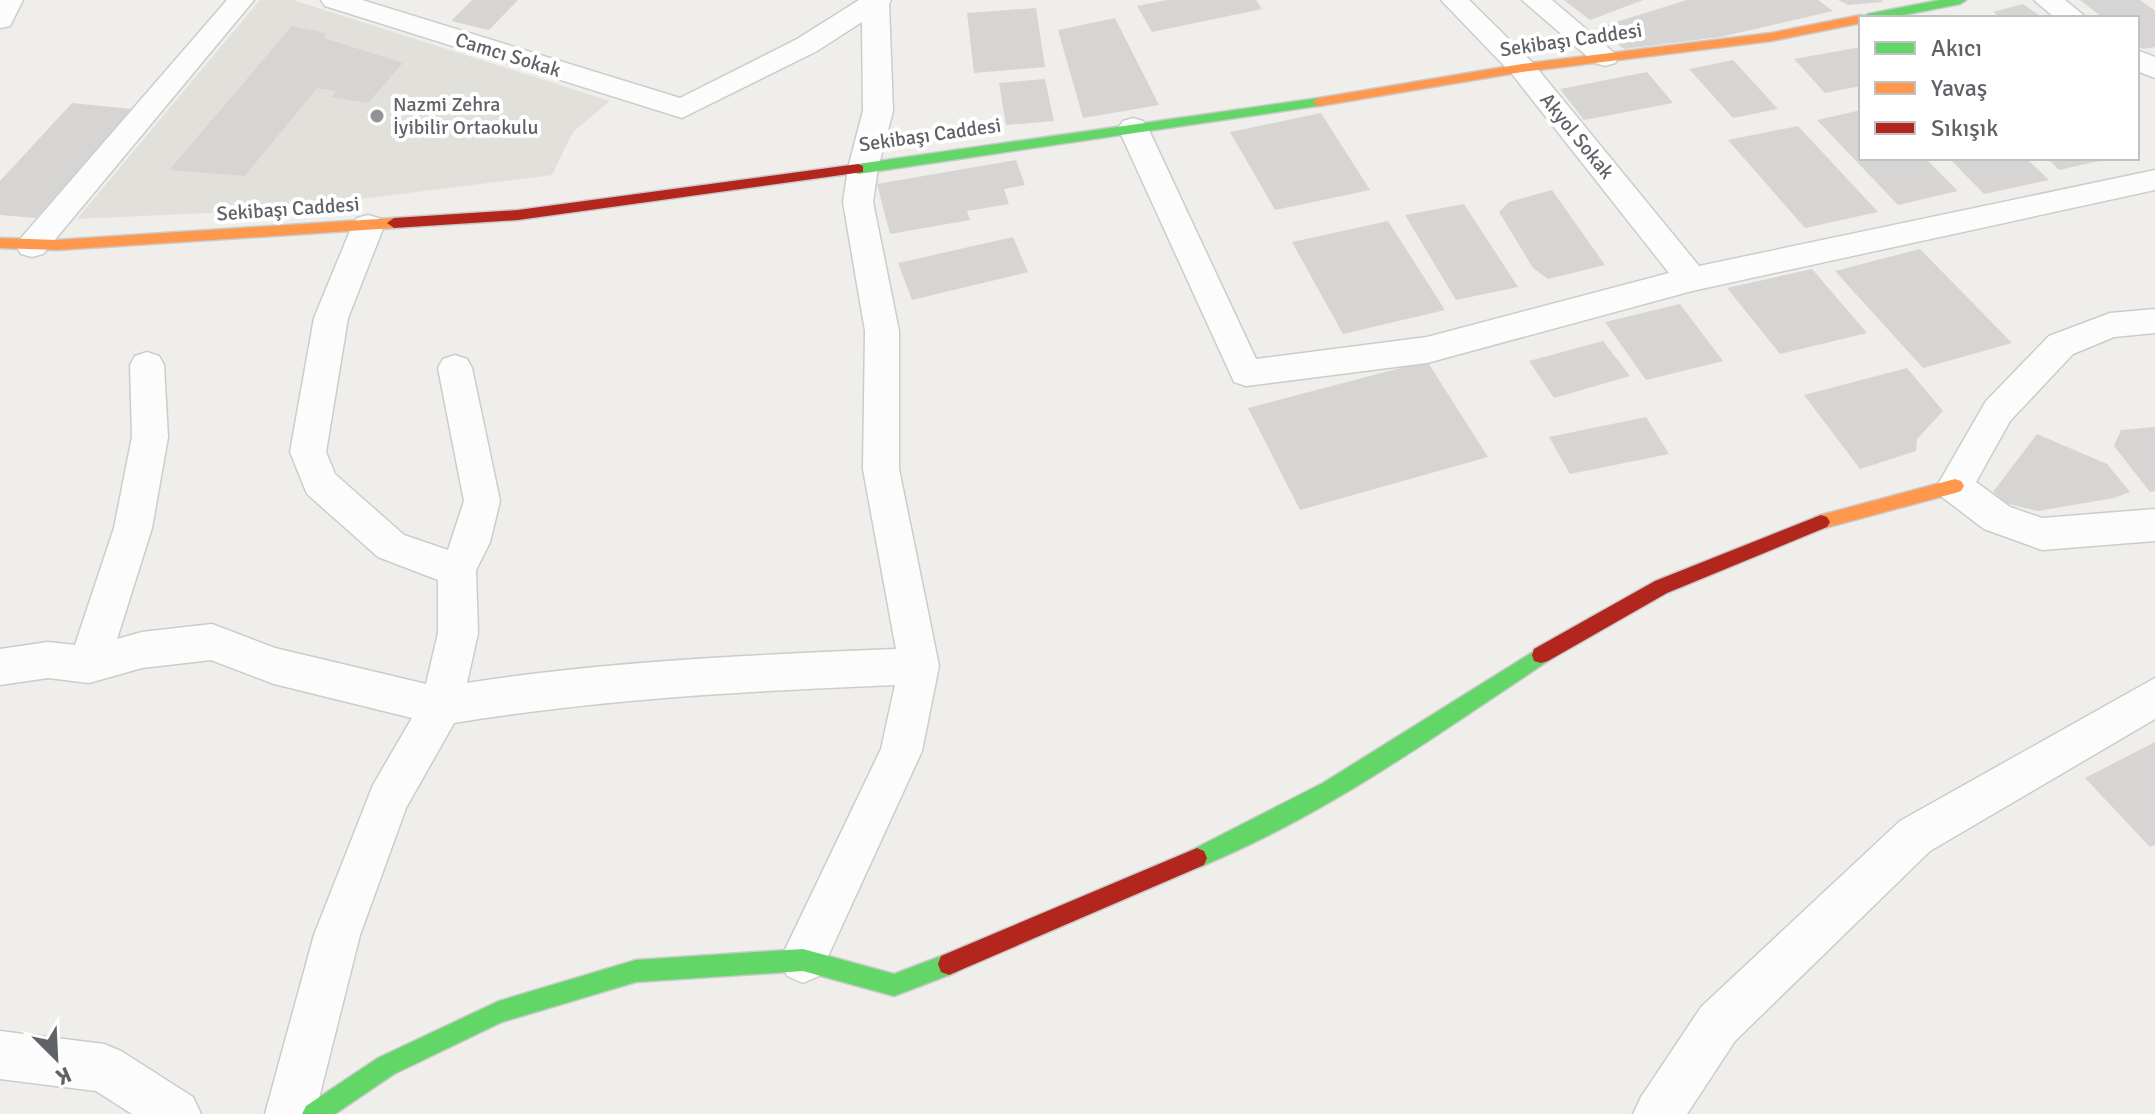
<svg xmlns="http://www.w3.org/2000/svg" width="2155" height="1114" font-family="Signika,sans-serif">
	<rect width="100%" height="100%" fill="#efeeea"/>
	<path fill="#e2e0da" d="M260,0H293L610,101L573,132L552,175L272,210L77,219Z"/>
	<path fill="#d6d5d3" d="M472,0H518L489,30L451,21Z
		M1167,0H1256L1262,9L1152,32L1137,6Z
		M1564,0H1643L1590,20Z
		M1687,0H1818L1833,11L1720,37L1624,49L1597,28Z
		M1838,0H1882V2L1848,5Z
		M2080,0H2140L2155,11V47L2143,49L2137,45V18H2103Z
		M2023,4L2043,18H2002L1993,12Z
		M1036,8L1045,67L974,73L967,13Z
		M1115,18L1159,105L1083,118L1058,30Z
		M292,26L326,33L324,38L403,63L368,103L331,97L337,91L317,88L245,176L169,170Z
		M1861,47V86L1825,93L1794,59Z
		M1733,60L1778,109L1733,118L1689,69Z
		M1647,72L1673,103L1584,120L1560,89Z
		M1045,79L1054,121L1006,125L999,83Z
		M72,103L132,109L36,218L0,215V181Z
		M1861,110V158H1925L1958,191L1898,205L1817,120Z
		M1321,113L1370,190L1275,210L1230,132Z
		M1798,126L1878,212L1805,228L1728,140Z
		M1949,158H2026L2049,180L1984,194Z
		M2047,158H2107L2108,159L2059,170Z
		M1016,160L1025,185L1004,189L1009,204L967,211L970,220L890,234L877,184Z
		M1552,190L1605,265L1548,279L1533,268L1499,212L1509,202Z
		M1464,204L1518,287L1456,300L1405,215Z
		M1388,221L1445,310L1343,334L1292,242Z
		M1013,237L1028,272L912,300L898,263Z
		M1920,249L2012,343L1923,368L1835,271Z
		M1812,269L1867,333L1780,354L1727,288Z
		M1680,304L1723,361L1646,380L1605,322Z
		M1603,341L1630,376L1554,398L1529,361Z
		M1427,361L1488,457L1300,510L1248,408Z
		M1907,368L1943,411L1917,439L1916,451L1860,469L1804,395Z
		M1646,417L1669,454L1570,474L1549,437Z
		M2155,427V491L2150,492L2114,446L2121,430Z
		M2037,434L2107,464L2130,492L2114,498L2038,511L2008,504L1993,492Z
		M2155,742V845L2150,847L2085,778Z"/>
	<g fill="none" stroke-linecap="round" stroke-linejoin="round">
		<defs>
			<path id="street" d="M0,0H23L10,26L0,28Z
				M227,0H254L43,254L32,257L21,254L16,246L21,238Z
				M321,0H362L680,98L797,39L859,0H891L889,4L893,111L878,168L873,202L899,331V469L939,666L922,751L819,976L803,983L787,976L780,960L881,749L895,685C747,691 599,699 454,723L406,808L360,935L315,1114H265L314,935L373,785L412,718L274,684L211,660L142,668L89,683L48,678L0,685V649L48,642L75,645L114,528L132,437L130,365L135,356L147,352L159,356L164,365L168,437L152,528L117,639L142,632L212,624L275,648L426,684L438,633V580L378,557L307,494L290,452L314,318L352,226L357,218L368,215L379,218L384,226L348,318L326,452L335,474L404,535L448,550L464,501L438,368L443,359L455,355L467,359L472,368L500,501L490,542L476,570L478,633L467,683C608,661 753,655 896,649L863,469L865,331L843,202L848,168L863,111L862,22L817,51L682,118L325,6Z
				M1441,0H1469L1532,62L1699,266L2155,170V190L1692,291L1427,363L1246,386L1234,382L1118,128L1123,121L1133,118L1143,121L1148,128L1256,359L1427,337L1669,273L1512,74Z
				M1522,0H1552L1619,57L1615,63L1605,66L1595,63Z
				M2034,0H2065L2087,18H2055Z
				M2137,50L2155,57V78L2137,71Z
				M2155,309V333L2114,337L2073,354L2010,421L1976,482L2010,507L2042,518L2155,509V541L2042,550L1984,529L1942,497L1937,486L1986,401L2049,336L2110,313Z
				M2155,678V719L1930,851L1735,1041L1687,1114H1633L1641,1097L1701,1007L1900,821Z
				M0,1031L104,1044L121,1051L193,1097L201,1114H132L96,1091L0,1079Z"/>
			<path id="fast" d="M1940,0H1966L1960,4L1888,18H1862L1868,14Z
				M1319,98L1324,99V105L858,174L851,169L858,164Z
				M1541,647L1548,649L1550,655L1548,661C1435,736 1323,817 1197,868L1190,865L1187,858L1190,851L1323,783Z
				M803,949L894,974L949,953L957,956L960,964L957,972L894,996L803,971L636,982L502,1022L394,1074L335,1114H302L306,1106L378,1058L499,1001L636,960Z"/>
			<path id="slow" d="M1861,15L1867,18H1861V23L1771,41L1522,72L1319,106L1312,102L1319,98L1522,64L1771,33Z
				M394,218L401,223L394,228L57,250L0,248V238L57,240Z
				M1955,479L1961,481L1964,486L1961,491L1955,493L1821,529L1815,527L1812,522L1815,517L1821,515Z"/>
			<path id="jam" d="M858,164L863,166V172L518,220L394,228L387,223L394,218L518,210Z
				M1821,515L1827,517L1830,522L1827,527L1667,593L1548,661L1541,663L1534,661L1532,655L1534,649L1655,581Z
				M1197,848L1204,851L1207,858L1204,865L949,975L941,972L938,964L941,956Z"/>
		</defs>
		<use href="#street" stroke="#cbcccc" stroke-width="3"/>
		<use href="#fast" stroke="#cacacb" stroke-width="3"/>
		<use href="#slow" stroke="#cacacb" stroke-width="3"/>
		<use href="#jam" stroke="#cacacb" stroke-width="3"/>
		<use href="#street" fill="#fdfcfc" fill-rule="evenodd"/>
		<use href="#fast" fill="#63d668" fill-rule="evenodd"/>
		<use href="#slow" fill="#ff974d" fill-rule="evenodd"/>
		<use href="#jam" fill="#b3261e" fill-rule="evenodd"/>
	</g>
	<circle fill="#919496" stroke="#fff" stroke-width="3" cx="377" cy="116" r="8"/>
	<g text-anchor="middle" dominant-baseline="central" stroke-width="8" stroke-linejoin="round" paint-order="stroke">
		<g font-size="20" fill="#5f6368" stroke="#fff">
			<text transform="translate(1571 40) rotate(-8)">Sekibaşı Caddesi</text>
			<text transform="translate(508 55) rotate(17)">Camcı Sokak</text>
			<text transform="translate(930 135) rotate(-8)">Sekibaşı Caddesi</text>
			<text transform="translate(1577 136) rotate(51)">Akyol Sokak</text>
			<text transform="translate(288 209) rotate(-4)">Sekibaşı Caddesi</text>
		</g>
		<g font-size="20" fill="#5f6368" stroke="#fff" text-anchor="start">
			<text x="393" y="104">Nazmi Zehra<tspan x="393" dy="23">İyibilir Ortaokulu</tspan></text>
		</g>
	</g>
	<rect x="1859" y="16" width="280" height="144" fill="#ffffff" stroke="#bfc1c3" stroke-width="2"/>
	<rect x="1875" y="42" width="40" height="12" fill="#63d668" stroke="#bfc1c3" stroke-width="2"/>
	<text x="1931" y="56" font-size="24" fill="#5f6368">Akıcı</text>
	<rect x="1875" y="82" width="40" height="12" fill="#ff974d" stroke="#bfc1c3" stroke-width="2"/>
	<text x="1931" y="96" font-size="24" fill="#5f6368">Yavaş</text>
	<rect x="1875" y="122" width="40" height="12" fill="#b3261e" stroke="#bfc1c3" stroke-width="2"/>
	<text x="1931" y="136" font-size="24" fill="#5f6368">Sıkışık</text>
	<g transform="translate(56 1058) rotate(156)" stroke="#ffffff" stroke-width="6" paint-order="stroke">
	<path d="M0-6L14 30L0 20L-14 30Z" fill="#5f6368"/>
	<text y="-12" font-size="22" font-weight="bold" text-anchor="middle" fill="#5f6368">K</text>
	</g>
</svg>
